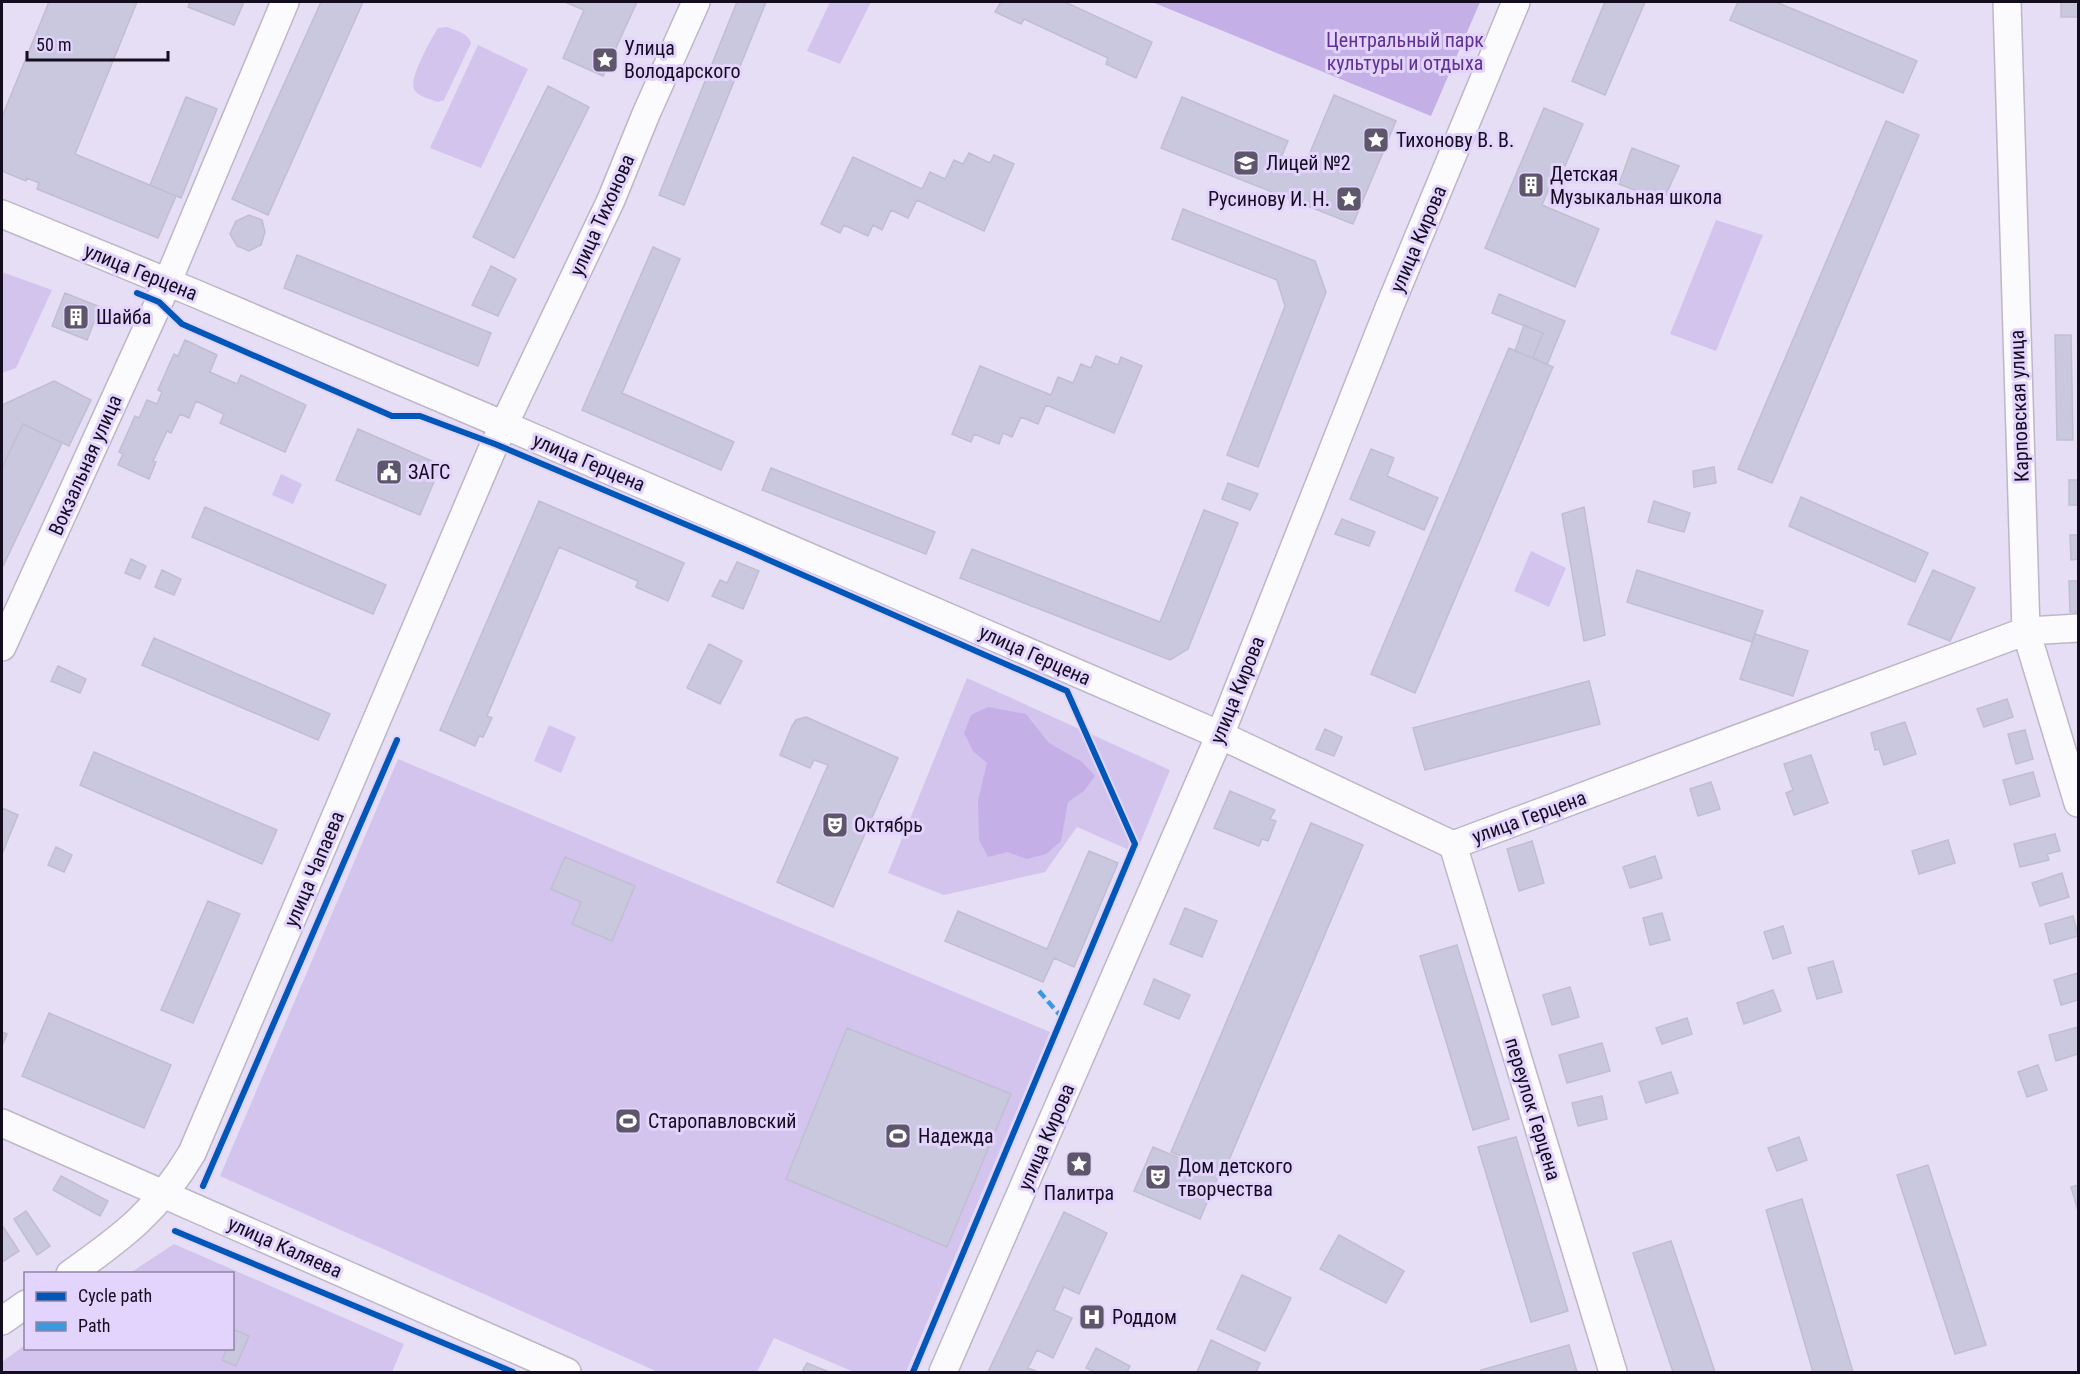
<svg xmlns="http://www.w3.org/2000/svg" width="2080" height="1374" font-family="'Roboto Condensed',sans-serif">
	<rect width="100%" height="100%" fill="#e6def4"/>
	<path fill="#d3c4ed" d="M830,2H871L840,64L807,51Z
		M447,27C457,31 467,32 471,43L444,100L438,102C430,99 418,97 414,89C409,78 431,39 438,28Z
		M478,45L528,69L481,168L430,148Z
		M1716,220L1763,235L1716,351L1670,334Z
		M2,272L52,290L16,368L2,373Z
		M281,474L302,484L293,504L272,495Z
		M1531,551L1566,568L1549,607L1514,591Z
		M967,678L1170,770L1136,853L1077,827L1045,872L944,895L888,873Z
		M549,725L576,737L561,773L534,761Z
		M398,759L1050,1032L906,1372H854L774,1338L757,1372H658L220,1176Z
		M174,1244L404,1344L392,1372H2V1362L25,1345L26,1348H232V1274L130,1273Z"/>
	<path fill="#c5afe7" d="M1152,2H1480L1431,116Z
		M988,707L1026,714L1049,743L1082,762L1095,776L1084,791L1068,802L1061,841L1046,854L1027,859L1007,852L988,857L979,840L978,801L987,763L973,751L964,733L971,715Z"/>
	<path fill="#cac8df" stroke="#c1bed1" stroke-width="1.5" d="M49,2H137L75,154L176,196L158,238L37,189L39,183L27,178L26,181L2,171V117Z
		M190,2H244L234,25L188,7Z
		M321,2H363L268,215L232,199Z
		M565,2H637L603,76L563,58L584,10Z
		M737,2H766L684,205L659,195Z
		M1001,2H1065L1152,42L1136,78L1106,64L1108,58L1024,19L1021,24L995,12Z
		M1605,2H1645L1605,95L1572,81Z
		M1738,2H1776L1917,61L1903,93L1730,20Z
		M2061,2H2078V17H2061Z
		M548,86L589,107L514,258L473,237Z
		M1334,95L1396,121L1353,224L1161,148L1182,97L1288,141L1281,158L1304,167Z
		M186,97L217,109L181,198L150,185Z
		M1544,108L1583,124L1565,166L1560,164L1542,205L1599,229L1575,287L1485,248Z
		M1886,121L1919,135L1772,483L1738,469Z
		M1632,148L1679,166L1663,201L1619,184Z
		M969,153L990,163L994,155L1014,164L984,231L917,200L908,218L891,210L882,230L873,225L868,236L844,225L840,233L821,224L853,157L922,189L930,172L945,179L954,160L963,164Z
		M1183,209L1315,261L1326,292L1258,467L1227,455L1285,306L1277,280L1172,239Z
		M249,215L262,220L265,232L261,245L249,251L237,246L230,234L236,221Z
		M653,247L680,259L622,393L734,442L721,470L582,410Z
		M297,255L491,333L478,366L284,288Z
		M491,266L516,279L498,316L472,305Z
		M65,293L100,307L87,340L52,326Z
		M1499,294L1565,321L1547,365L1533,358L1543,333L1492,313Z
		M1524,325L1543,333L1533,358L1515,351Z
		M2055,335H2071L2073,440H2057Z
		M185,340L217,355L210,372L237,384L241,375L306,405L285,452L220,423L224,414L196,401L189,418L180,414L171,433L167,431L153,461L156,462L149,479L118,465L123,454L119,452L135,416L139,418L147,400L157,404L162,392L158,390L174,354L178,356Z
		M1509,348L1553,367L1415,693L1371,674Z
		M1096,356L1118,365L1121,357L1142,366L1114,433L1046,405L1038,424L1021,417L1012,437L1003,433L999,444L974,434L971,442L952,434L980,366L1051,395L1058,377L1073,383L1081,364L1091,368Z
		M54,381L91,400L69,446L23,424L2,468V405Z
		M23,424L62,443L2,568V468Z
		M358,429L441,465L420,515L336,480Z
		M1371,449L1394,458L1387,476L1438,498L1424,530L1350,499Z
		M1714,467L1716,483L1694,487L1693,471Z
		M771,468L935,532L926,554L762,490Z
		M2069,480H2078V505H2069Z
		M1228,483L1258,494L1250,510L1222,499Z
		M1801,497L1928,553L1915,582L1789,526Z
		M539,501L684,563L668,601L636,587L638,581L559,547L487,716L492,718L483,737L479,736L475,746L440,730Z
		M1654,501L1690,513L1684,532L1648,522Z
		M205,507L386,585L373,614L192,537Z
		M1584,507L1605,635L1584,641L1562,514Z
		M1204,510L1238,523L1188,649L1170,660L960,578L972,549L1160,622Z
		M1342,519L1375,532L1369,546L1335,534Z
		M2070,535H2078V559L2071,560Z
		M131,559L146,566L140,579L125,573Z
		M737,562L759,571L743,609L712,596L720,580L727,583Z
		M162,570L181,579L174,595L155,587Z
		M1637,570L1763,611L1752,642L1627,602Z
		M1933,570L1975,588L1950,641L1908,624Z
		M2069,581H2078V612H2070Z
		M1755,634L1808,651L1793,696L1740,679Z
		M154,638L330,714L318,740L142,665Z
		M709,644L742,661L720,704L687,688Z
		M58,666L86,679L80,693L51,681Z
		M1589,681L1600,724L1425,770L1413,728Z
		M2007,699L2013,717L1984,727L1977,709Z
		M806,717L898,758L833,907L777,882L828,765L814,760L810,768L780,755L792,726L796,720Z
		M1905,722L1916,754L1884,765L1879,749L1875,750L1871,733Z
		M1325,729L1342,737L1334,756L1316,749Z
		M2025,730L2033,759L2016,764L2008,734Z
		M94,752L277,830L262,864L80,785Z
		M1811,755L1828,803L1794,815L1786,793L1793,790L1784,764Z
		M2033,772L2040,796L2010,805L2003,780Z
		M1711,782L1720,809L1698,816L1690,789Z
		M1230,791L1275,810L1270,819L1276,821L1268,841L1262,839L1259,846L1214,828Z
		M2,808L18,815L2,854Z
		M1311,823L1363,845L1223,1174L1171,1152Z
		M2055,834L2060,851L2047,854L2049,860L2020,867L2014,844Z
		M1948,840L1955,863L1919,874L1912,851Z
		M1532,841L1544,883L1519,891L1507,849Z
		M56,847L72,855L64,872L48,865Z
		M1089,851L1118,863L1074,967L1054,958L1043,982L945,941L958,911L1047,949Z
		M1655,856L1662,878L1630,888L1623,867Z
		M565,857L635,886L612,941L572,924L581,902L551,889Z
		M2062,873L2069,897L2040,906L2032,883Z
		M208,901L240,914L193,1023L161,1010Z
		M1185,908L1217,921L1202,957L1170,944Z
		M1662,913L1670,940L1650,945L1643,918Z
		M2073,916L2078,936L2050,944L2045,924Z
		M1783,926L1791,953L1773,959L1764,932Z
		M1457,945L1509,1119L1473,1130L1420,956Z
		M1833,961L1842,992L1817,999L1808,968Z
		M2078,973V1000L2061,1005L2054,980Z
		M1154,979L1190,995L1179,1019L1144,1004Z
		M1570,987L1579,1017L1552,1025L1543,995Z
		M1773,990L1781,1011L1744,1024L1737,1003Z
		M49,1013L171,1065L144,1128L22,1076Z
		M1687,1018L1692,1034L1662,1044L1656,1028Z
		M2078,1027V1054L2056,1061L2049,1035Z
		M847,1028L1011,1094L947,1247L786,1179Z
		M2,1032L7,1034L2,1046Z
		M1602,1043L1610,1071L1567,1083L1559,1055Z
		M2038,1065L2047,1090L2027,1097L2018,1072Z
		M1671,1072L1678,1093L1646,1103L1639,1082Z
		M1602,1096L1607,1119L1578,1126L1572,1103Z
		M1516,1137L1568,1311L1531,1322L1478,1147Z
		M1799,1137L1807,1160L1777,1171L1768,1148Z
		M1153,1147L1219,1175L1200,1219L1134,1191Z
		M1928,1165L1986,1345L1955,1354L1897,1175Z
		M61,1176L108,1201L100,1216L53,1190Z
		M2078,1185V1211L2071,1187Z
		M1802,1199L1853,1372H1813L1766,1210Z
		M26,1211L50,1246L37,1255L14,1219Z
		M1064,1212L1107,1233L1079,1294L1064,1287L1054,1310L1072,1318L1053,1358L1037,1350L1028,1368L1038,1372H988Z
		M2,1225L19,1251L2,1262Z
		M1339,1235L1404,1271L1386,1303L1320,1269Z
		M1671,1241L1715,1372H1673L1633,1253Z
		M1242,1275L1291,1298L1265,1351L1217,1329Z
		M235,1330L249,1336L236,1366L222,1360L227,1348H232V1336Z
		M1211,1340L1260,1363L1256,1372H1197Z
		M1569,1345L1577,1372H1481V1370Z
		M1096,1348L1130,1366L1127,1372H1095L1086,1368Z
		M807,1363L829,1372H802Z"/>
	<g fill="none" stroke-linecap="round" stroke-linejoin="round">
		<defs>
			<path id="minor" d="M2007,2L2026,631L2078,803
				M2,214L194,293L539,440L1220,735L1453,845L2026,631L2078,628
				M2,647L159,302L285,2
				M1453,845L1613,1372
				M2,1123L567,1372
				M70,1274C124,1236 158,1210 192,1153L491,452L611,200L646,114L696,2
				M2,1321L26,1304
				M943,1372L1220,735L1389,308L1516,2"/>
		</defs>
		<use href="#minor" stroke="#bdb6c9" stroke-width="30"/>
		<use href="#minor" stroke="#fbfafd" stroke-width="27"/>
		<path stroke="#3b99e0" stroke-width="4.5" stroke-dasharray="9 4.5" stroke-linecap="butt" d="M1039,991L1065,1021"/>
		<defs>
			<path id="cycleway" d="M137,293L159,302L182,324L392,416H420L495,444L744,549L1067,691L1135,844L913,1372
				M203,1186L397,740
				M175,1231L513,1372"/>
		</defs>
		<use href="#cycleway" stroke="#e3d4fe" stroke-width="10"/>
		<use href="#cycleway" stroke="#0057b8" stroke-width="6"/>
	</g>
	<defs>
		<symbol id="sight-square" viewBox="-11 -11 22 22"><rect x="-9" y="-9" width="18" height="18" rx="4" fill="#5e566a" stroke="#e3d4fe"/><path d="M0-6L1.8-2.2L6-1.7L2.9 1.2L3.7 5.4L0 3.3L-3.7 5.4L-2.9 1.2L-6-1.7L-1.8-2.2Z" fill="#fff"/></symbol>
		<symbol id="school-square" viewBox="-11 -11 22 22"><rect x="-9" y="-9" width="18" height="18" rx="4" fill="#5e566a" stroke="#e3d4fe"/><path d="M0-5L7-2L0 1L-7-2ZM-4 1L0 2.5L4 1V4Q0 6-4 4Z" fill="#fff"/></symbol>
		<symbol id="building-square" viewBox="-11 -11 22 22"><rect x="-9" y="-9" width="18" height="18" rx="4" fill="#5e566a" stroke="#e3d4fe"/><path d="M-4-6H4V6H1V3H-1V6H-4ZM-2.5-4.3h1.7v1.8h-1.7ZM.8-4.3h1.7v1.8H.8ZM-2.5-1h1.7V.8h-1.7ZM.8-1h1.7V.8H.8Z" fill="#fff"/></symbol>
		<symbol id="civic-square" viewBox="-11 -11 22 22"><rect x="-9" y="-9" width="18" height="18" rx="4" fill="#5e566a" stroke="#e3d4fe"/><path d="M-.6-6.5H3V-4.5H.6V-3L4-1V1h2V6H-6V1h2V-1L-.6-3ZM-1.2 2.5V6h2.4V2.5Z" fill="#fff"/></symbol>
		<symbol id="theatre-square" viewBox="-11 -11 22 22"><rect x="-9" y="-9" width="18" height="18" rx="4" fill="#5e566a" stroke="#e3d4fe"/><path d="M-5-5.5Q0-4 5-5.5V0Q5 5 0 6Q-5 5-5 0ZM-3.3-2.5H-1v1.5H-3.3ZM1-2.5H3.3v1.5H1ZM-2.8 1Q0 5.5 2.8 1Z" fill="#fff"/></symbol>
		<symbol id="stadium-square" viewBox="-11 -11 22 22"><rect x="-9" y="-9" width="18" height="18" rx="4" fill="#5e566a" stroke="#e3d4fe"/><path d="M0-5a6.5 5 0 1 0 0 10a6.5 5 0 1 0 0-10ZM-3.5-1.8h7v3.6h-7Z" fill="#fff"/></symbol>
		<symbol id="hospital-square" viewBox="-11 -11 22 22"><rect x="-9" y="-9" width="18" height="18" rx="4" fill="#5e566a" stroke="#e3d4fe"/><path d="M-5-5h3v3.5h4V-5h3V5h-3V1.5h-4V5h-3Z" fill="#fff"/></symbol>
	</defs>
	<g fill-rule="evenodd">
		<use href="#sight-square" x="590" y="45" width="30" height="30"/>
		<use href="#sight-square" x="1361" y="125" width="30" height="30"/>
		<use href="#school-square" x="1231" y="148" width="30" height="30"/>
		<use href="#building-square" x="1516" y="170" width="30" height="30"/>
		<use href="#sight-square" x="1334" y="184" width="30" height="30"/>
		<use href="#building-square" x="61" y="302" width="30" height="30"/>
		<use href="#civic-square" x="374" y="457" width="30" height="30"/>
		<use href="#theatre-square" x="820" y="810" width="30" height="30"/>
		<use href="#stadium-square" x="613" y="1106" width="30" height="30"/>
		<use href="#stadium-square" x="883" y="1121" width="30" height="30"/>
		<use href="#sight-square" x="1064" y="1149" width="30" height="30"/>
		<use href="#theatre-square" x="1143" y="1162" width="30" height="30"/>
		<use href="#hospital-square" x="1077" y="1302" width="30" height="30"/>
	</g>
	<g text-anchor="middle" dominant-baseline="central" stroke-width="6" stroke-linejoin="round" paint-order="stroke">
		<g font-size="20" fill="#5f3194" stroke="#e3d4fe">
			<text x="1405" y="40">Центральный парк<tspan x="1405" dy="23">культуры и отдыха</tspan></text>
		</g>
		<g font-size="20" fill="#140d1f" stroke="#e3d4fe" text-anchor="start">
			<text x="624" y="48">Улица<tspan x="624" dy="23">Володарского</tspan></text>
			<text x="1396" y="140">Тихонову В. В.</text>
			<text x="1266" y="163">Лицей №2</text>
			<text x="1550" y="174">Детская<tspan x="1550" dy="23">Музыкальная школа</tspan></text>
			<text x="1330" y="199" text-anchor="end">Русинову И. Н.</text>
			<text x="96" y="317">Шайба</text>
			<text x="408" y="472">ЗАГС</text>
			<text x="854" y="825">Октябрь</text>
			<text x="648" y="1121">Старопавловский</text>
			<text x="918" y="1136">Надежда</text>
			<text x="1178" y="1166">Дом детского<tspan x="1178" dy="23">творчества</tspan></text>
			<text x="1079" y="1193" text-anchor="middle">Палитра</text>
			<text x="1112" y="1317">Роддом</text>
		</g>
		<g font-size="20" fill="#140d1f" stroke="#e3d4fe">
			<text transform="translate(602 215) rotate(-66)">улица Тихонова</text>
			<text transform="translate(1418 239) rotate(-67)">улица Кирова</text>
			<text transform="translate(141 272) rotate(22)">улица Герцена</text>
			<text transform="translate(2019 406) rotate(-92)">Карповская улица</text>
			<text transform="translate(589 462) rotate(23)">улица Герцена</text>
			<text transform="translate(85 465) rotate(-66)">Вокзальная улица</text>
			<text transform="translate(1035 655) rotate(24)">улица Герцена</text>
			<text transform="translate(1237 690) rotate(-68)">улица Кирова</text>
			<text transform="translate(1529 817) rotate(-20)">улица Герцена</text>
			<text transform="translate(314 869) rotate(-67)">улица Чапаева</text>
			<text transform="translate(1533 1109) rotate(73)">переулок Герцена</text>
			<text transform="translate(1046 1137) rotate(-67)">улица Кирова</text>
			<text transform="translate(285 1247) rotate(24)">улица Каляева</text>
		</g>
	</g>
	<rect width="2080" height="1374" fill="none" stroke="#140d1f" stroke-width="6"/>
	<rect x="24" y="1272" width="210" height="78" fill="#e3d4fe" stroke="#9084a5" stroke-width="1.5"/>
	<rect x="36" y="1292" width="30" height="9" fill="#0057b8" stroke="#9084a5" stroke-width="1.5"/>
	<text x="78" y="1302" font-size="18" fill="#140d1f">Cycle path</text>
	<rect x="36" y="1322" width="30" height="9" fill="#3b99e0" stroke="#9084a5" stroke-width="1.5"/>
	<text x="78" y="1332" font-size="18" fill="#140d1f">Path</text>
	<path d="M27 51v9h141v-9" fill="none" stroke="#140d1f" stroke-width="3"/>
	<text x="36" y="51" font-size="18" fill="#140d1f" stroke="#e3d4fe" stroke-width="4.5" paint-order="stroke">50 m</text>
</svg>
